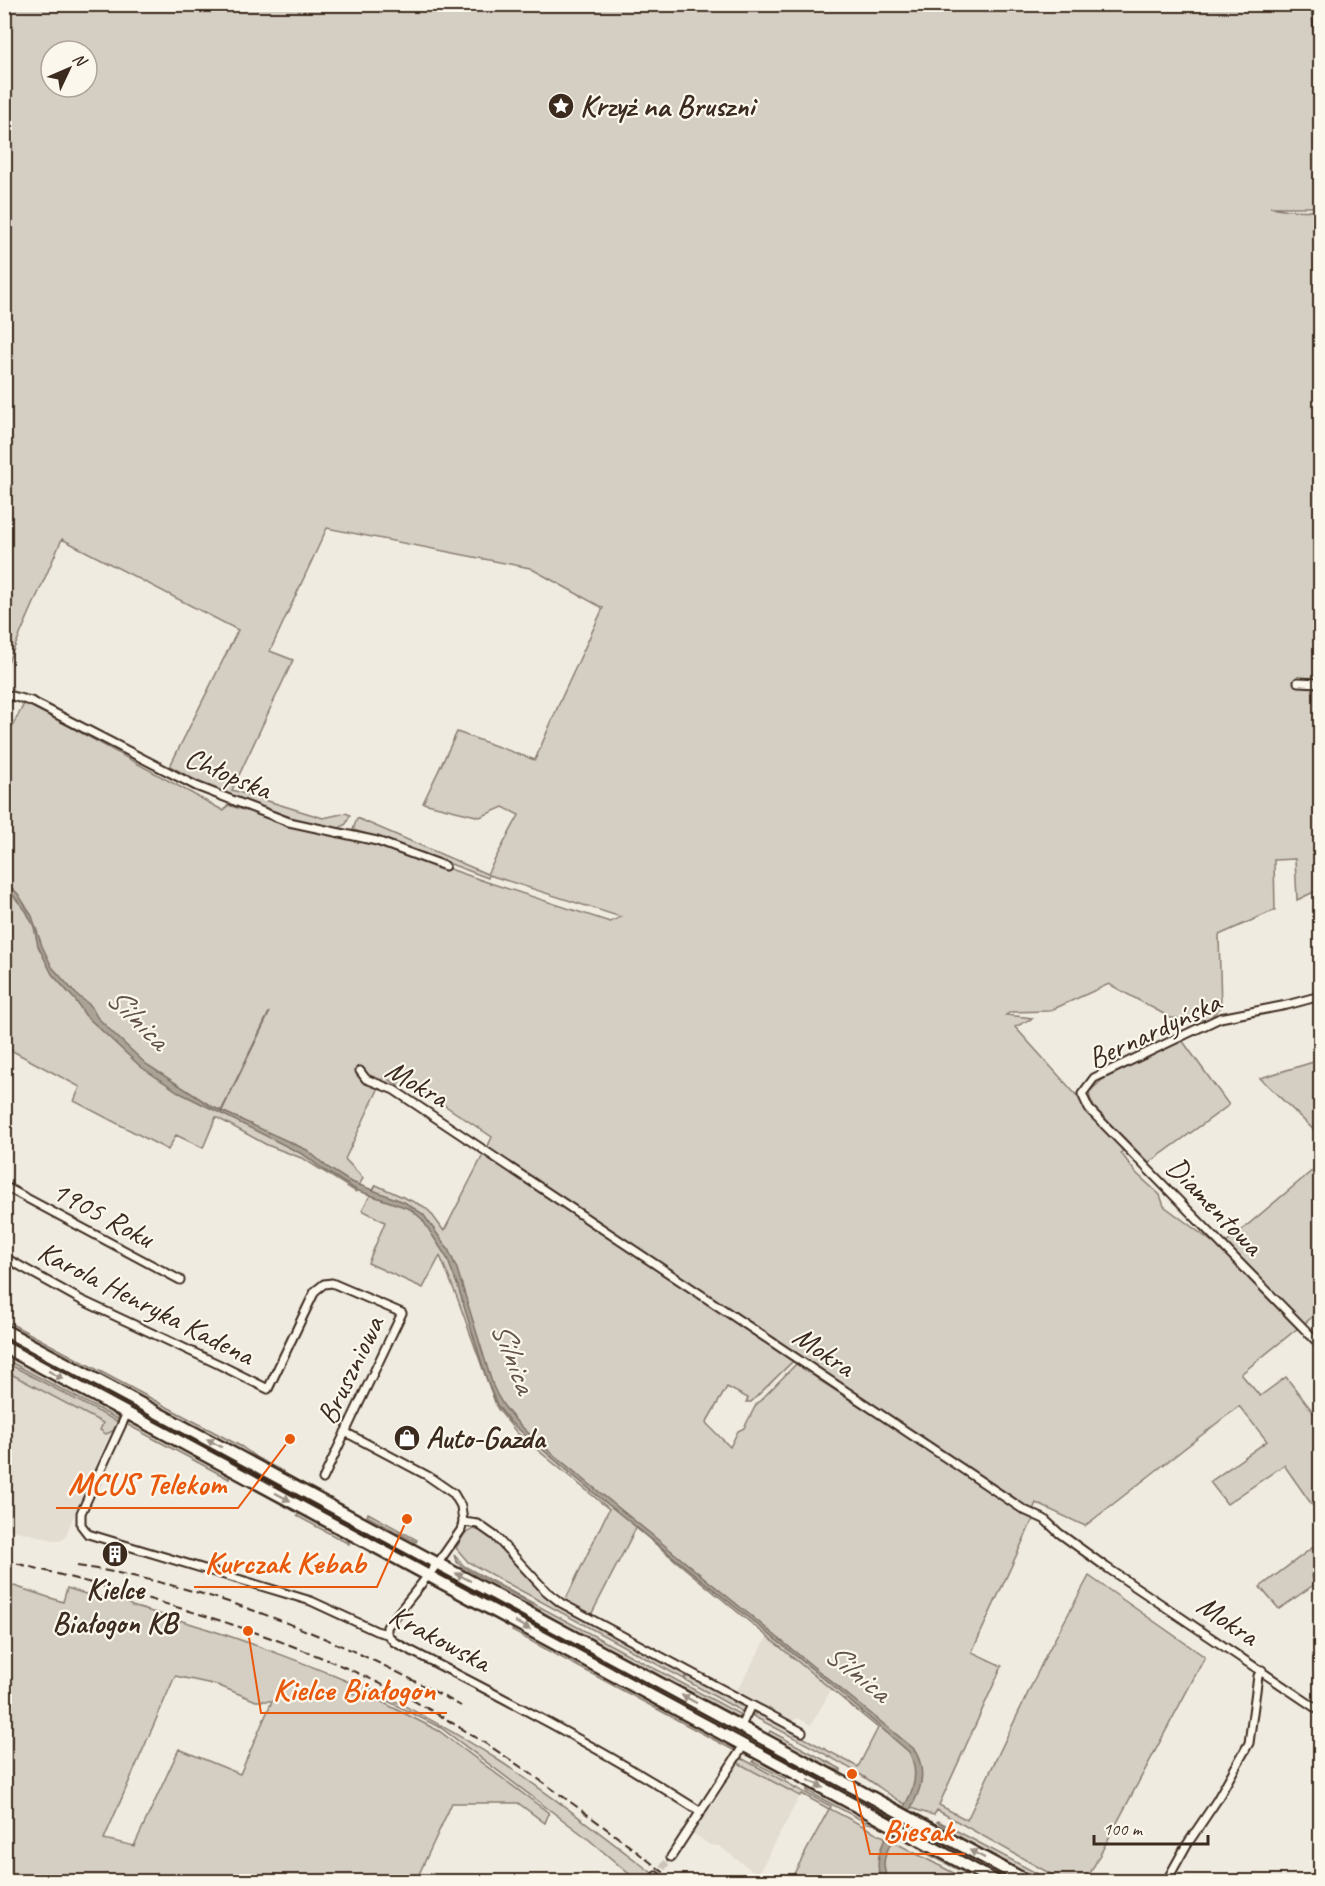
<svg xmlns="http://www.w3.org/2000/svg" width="1325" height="1886" font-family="Caveat,sans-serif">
	<rect width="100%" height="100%" fill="#f0ebe0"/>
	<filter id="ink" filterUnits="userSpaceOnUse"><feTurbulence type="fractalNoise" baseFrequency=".0167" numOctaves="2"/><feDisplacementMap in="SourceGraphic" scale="12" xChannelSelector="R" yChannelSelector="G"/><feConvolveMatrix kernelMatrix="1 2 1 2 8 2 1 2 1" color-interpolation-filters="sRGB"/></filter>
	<g filter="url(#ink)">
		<path fill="#e2dcd1" d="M4,1362L117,1422L106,1442L64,1539L58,1541L5,1528Z
			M768,1635L832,1688L811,1725L798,1718L789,1722L735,1694Z
			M739,1763L800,1796L758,1875L719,1846L710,1845L691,1832L714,1803Z"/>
		<path fill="#d5cec3" stroke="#887c70" stroke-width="1.5" fill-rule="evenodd" d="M4,5H1313V26L1320,62V207H1270L1289,210L1320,211V889L1297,900L1295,859L1274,860L1275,910L1219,935L1221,1007L1208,1020L1171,1018L1109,984L1049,1011L1011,1012L1006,1015L1033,1018L1015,1027L1124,1148L1121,1153L1136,1173L1160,1195L1164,1206L1219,1247L1298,1328L1241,1374L1260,1396L1286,1377L1320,1421V1499L1312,1505L1284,1465L1227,1504L1210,1482L1267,1441L1239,1406L1085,1526L1036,1503L1032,1512L941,1449L821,1372L487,1148L492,1137L402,1077L398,1085L384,1077L345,1159L363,1178L356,1192L304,1159L267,1145L216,1117L203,1148L176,1135L168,1150L74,1101L80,1087L5,1047V740L25,702L224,811L228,805L284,823L376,843L484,881L610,922L621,917L489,875L488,878L381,838L353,830L357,818L487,874L519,815L503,807L480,817L423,803L457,732L535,760L562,697L603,608L530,568L327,528L270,651L293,660L232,790L323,818L346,813L350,815L346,824L338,829L290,817L212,790L170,766L238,630L62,539L5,669ZM51,51H87V87H51Z
			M1182,1040L1229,1105L1149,1163L1094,1107L1090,1098L1089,1092L1102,1080Z
			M1320,1060V1136L1260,1078Z
			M484,1153L793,1361L751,1402H746L748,1398L727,1387L706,1423L730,1447L738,1431L744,1428L756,1405L797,1363L819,1380L1033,1519L972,1652L1002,1666L939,1805L967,1820L1046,1655L1089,1576L1205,1657L1086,1881H1063L937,1810L934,1815C904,1809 887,1791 861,1775C826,1753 788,1735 751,1715L758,1713L858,1767L878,1728L636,1528L590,1617L564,1603L609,1509L517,1433L497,1408L457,1297L440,1256L423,1288L368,1263L385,1222L362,1210L376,1185L423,1206L430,1212L444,1231Z
			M1320,1164V1310L1304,1324L1225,1244Z
			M4,1320L242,1447L257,1458L284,1472H280L250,1457L5,1325Z
			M4,1336L410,1553L409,1555L357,1527L299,1500L5,1342Z
			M14,1358L117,1413L119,1420L8,1361Z
			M7,1363L118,1422L113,1431L106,1434L100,1430L103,1423L9,1373L7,1369Z
			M131,1421L230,1474L229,1479L126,1424Z
			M300,1512L349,1541V1544L297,1516Z
			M368,1513L417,1540L416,1542L367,1516Z
			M474,1529L490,1534L550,1599L686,1673L684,1679L468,1562L456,1548L465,1533Z
			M1320,1542V1569L1312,1576L1315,1584L1279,1609L1260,1587Z
			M454,1555L464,1566L741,1715L735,1718L561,1624L524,1600L462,1567L456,1561Z
			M454,1582L519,1616L555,1632L758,1741L756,1746Z
			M5,1583L63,1602L67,1588L92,1596L124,1600L132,1606C206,1627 278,1651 349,1682L351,1678C401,1704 451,1729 498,1760C553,1796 604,1836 656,1876L642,1881L634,1878L587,1838L441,1728L374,1694L346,1690V1692L374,1698L439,1731L549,1813L545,1823L518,1803H452L419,1874L435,1881L5,1882ZM175,1676L217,1685L256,1701H272L240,1774L179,1749L134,1846L104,1839Z
			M513,1629L533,1637L734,1746L735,1751L512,1631Z
			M688,1674L732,1698L733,1702L744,1707L743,1712L685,1680Z
			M770,1731L841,1769V1771L829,1767L768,1735Z
			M763,1744L892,1814L890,1818L761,1749Z
			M756,1757L786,1777V1779L753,1762Z
			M741,1758L793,1786L795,1789L796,1788L831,1806L830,1809L969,1881H790L829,1809L802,1794L800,1796L738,1763Z
			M807,1789L828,1796L884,1826L867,1823L807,1791Z
			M938,1821L1051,1881H1039L948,1833L947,1828L937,1822Z
			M910,1823L1019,1881H1007L907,1827Z
			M927,1849L988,1881H980L922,1851Z"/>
		<path fill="#aca397" stroke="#7f7367" stroke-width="1.5" d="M4,880L18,894L32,916L42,946L52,967L76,994L91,1006L97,1017L112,1032L146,1064L211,1106L307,1150L327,1167L349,1181L404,1202L423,1214L448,1249L457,1269L493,1386C506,1418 534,1438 560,1460L913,1748C940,1786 897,1821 886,1854C882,1864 885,1872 888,1881H881C863,1832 935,1802 909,1752L822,1677L594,1493L510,1422L497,1405L488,1383L458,1287L447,1258L422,1219L410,1209L356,1190L324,1170L304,1155L180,1093L141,1067L85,1015L76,1001L52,974L38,946L34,927L26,911L5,886Z"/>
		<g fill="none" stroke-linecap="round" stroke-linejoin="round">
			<path stroke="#7f7367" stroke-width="2" d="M221,1112L269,1013"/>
			<path stroke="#ccc4b9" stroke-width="7" stroke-dasharray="7 3.5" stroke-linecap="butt" d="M656,1876L671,1857"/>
			<defs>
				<path id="minor" d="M1316,4L1320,54
					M1298,682L1320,683
					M4,694L31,701L196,786L289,822L377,841L445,866
					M1320,996L1287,1005L1220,1018L1094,1078L1082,1094L1089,1109L1320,1345
					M360,1071L366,1079L394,1090L1024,1510L1044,1519L1059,1533L1106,1567L1320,1711
					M4,1186L180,1280
					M4,1257L81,1300L218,1364L268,1389L315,1291L324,1284L332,1283L402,1313L323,1479
					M127,1413L81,1513V1525L88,1534L311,1601L376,1631L387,1634L394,1642C498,1695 603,1749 701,1812
					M345,1432L428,1476L454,1494L461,1506L463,1522L461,1530L438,1563L387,1627V1634
					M463,1522L478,1524L495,1536L546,1591L561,1603L802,1732
					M741,1726L751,1705
					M671,1857L744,1745
					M652,1882L656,1876
					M1166,1882L1186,1846L1217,1800L1249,1743L1258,1676L1262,1670
					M1319,1882L1320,1865"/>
				<path id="primary" d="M4,1330L1029,1882
					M4,1347L997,1882"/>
			</defs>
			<use href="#minor" stroke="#3b2a1e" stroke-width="11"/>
			<use href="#primary" stroke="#3b2a1e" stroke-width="15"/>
			<use href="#minor" stroke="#fbf7ec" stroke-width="7"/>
			<use href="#primary" stroke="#fbf7ec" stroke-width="10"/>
			<path stroke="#3b2a1e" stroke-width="2" stroke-dasharray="9 4.5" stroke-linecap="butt" d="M4,1560C141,1596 277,1630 403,1695C501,1747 588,1814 676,1882
				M77,1566C213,1586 341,1639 461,1706"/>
		</g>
		<defs><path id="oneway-solid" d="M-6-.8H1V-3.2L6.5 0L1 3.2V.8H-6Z" transform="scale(1.5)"/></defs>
		<g fill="#9b9085">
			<use href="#oneway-solid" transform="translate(56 1375) rotate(28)"/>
			<use href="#oneway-solid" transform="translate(214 1443) rotate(-152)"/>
			<use href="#oneway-solid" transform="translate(283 1497) rotate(28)"/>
			<use href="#oneway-solid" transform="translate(463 1577) rotate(-152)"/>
			<use href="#oneway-solid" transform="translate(523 1626) rotate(28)"/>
			<use href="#oneway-solid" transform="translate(689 1699) rotate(-152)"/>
			<use href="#oneway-solid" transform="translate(816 1784) rotate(28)"/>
			<use href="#oneway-solid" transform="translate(977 1854) rotate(-152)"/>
		</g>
	</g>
	<defs>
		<symbol id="sight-disc" viewBox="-11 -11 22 22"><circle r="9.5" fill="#3b2a1e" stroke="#fbf7ec"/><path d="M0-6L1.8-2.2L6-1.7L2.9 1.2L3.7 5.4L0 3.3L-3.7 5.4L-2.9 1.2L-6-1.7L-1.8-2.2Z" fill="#fff"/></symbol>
		<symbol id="shop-disc" viewBox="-11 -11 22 22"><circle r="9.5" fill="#3b2a1e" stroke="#fbf7ec"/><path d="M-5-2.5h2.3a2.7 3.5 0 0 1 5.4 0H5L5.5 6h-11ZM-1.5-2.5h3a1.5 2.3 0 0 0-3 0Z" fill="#fff"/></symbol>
		<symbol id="building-disc" viewBox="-11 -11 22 22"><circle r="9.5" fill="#3b2a1e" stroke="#fbf7ec"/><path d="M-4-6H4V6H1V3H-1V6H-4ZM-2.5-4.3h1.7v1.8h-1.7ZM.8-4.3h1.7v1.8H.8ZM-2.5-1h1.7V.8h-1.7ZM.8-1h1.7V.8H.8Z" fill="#fff"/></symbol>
	</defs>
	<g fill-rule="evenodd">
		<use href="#sight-disc" x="546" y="91" width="30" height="30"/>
		<use href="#shop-disc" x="392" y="1423" width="30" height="30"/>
		<use href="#building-disc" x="100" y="1539" width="30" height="30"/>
	</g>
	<g text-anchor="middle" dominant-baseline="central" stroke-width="4.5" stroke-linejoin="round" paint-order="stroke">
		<g font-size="30" font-weight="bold" fill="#3b2a1e" stroke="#fbf7ec" text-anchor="start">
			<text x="580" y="106">Krzyż na Bruszni</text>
			<text x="426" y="1438">Auto-Gazda</text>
			<text x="115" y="1589" text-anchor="middle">Kielce<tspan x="115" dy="34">Białogon KB</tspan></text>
		</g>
		<g font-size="30" fill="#3b2a1e" stroke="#fbf7ec">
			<text transform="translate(228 773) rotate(23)">Chłopska</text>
			<text transform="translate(1154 1030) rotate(-25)">Bernardyńska</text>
			<text transform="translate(417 1083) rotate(30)">Mokra</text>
			<text transform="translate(1215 1206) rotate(46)">Diamentowa</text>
			<text transform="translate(103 1214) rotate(28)">1905 Roku</text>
			<text transform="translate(146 1303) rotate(27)">Karola Henryka Kadena</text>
			<text transform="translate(824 1351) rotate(34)">Mokra</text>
			<text transform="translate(350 1370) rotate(-64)">Bruszniowa</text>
			<text transform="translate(1228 1620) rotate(34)">Mokra</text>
			<text transform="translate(440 1638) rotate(28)">Krakowska</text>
		</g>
		<g font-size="32" font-style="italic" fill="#635448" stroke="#fbf7ec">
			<text transform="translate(138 1018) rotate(45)">Silnica</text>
			<text transform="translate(514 1357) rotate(69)">Silnica</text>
			<text transform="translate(858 1672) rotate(39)">Silnica</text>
		</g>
	</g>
	<path fill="none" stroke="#e8590c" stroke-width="2" d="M290 1439L238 1508H56M407 1519L377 1587H194M248 1631L261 1713H447M852 1774L870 1854H965"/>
	<g fill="#e8590c" stroke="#fbf7ec" stroke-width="2">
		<circle cx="290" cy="1439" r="6"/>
		<circle cx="407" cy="1519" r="6"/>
		<circle cx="248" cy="1631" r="6"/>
		<circle cx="852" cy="1774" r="6"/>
	</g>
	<g font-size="32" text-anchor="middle" font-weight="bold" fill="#e8590c" stroke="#fbf7ec" stroke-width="4.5" stroke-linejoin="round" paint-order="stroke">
		<text x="147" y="1494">MCUS Telekom</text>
		<text x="285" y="1573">Kurczak Kebab</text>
		<text x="354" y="1700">Kielce Białogon</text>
		<text x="918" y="1841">Biesak</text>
	</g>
	<rect width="1325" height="1886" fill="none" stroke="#fbf7ec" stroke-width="24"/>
	<rect x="12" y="12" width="1301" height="1862" fill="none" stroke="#3b2a1e" stroke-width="2" filter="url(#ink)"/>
	<g transform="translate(69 69) rotate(46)"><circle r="28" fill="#fbf7ec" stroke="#aea59a" stroke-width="1.5"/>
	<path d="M0-4.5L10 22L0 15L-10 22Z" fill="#3b2a1e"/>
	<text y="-9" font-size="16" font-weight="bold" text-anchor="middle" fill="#3b2a1e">N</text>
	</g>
	<path d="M1094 1835v9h114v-9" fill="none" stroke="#3b2a1e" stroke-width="3"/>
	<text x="1103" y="1835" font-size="18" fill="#3b2a1e" stroke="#fbf7ec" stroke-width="4.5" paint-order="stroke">100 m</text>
</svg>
